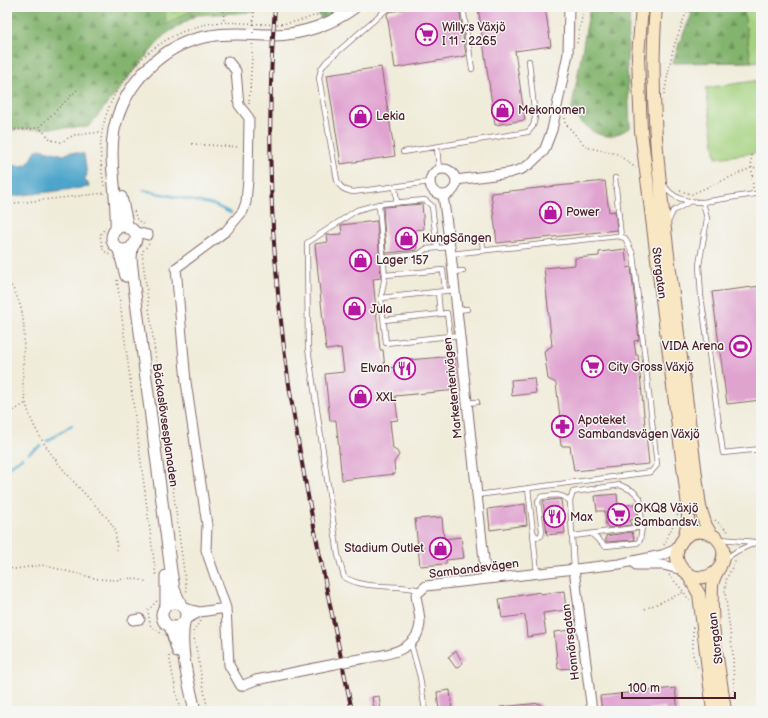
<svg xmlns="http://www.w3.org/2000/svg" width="768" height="718" font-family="'Balsamiq Sans',sans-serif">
	<defs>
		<pattern id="forest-firs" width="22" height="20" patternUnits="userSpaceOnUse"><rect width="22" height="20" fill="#83b46e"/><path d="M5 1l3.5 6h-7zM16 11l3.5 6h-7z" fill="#6d925b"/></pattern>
		<pattern id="wetland-marsh" width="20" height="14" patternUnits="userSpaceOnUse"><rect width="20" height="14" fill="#a4d27f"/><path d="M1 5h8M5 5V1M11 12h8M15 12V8" fill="none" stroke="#8fb46e"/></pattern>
	</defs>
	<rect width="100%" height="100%" fill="#f6f6f2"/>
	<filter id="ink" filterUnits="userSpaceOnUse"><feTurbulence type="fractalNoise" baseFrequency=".025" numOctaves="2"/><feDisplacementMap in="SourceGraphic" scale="8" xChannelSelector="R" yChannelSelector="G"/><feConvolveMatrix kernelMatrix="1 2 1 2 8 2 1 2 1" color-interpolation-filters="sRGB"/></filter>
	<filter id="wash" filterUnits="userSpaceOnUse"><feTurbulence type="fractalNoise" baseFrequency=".012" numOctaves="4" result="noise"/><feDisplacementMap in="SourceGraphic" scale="16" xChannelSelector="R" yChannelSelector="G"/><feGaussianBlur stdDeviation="0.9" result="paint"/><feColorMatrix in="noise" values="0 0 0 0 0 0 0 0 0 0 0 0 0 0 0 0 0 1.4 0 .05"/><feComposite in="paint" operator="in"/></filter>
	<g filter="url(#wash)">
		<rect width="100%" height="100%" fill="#f0ecda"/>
		<path fill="#a4d27f" stroke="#777855" d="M743,7H761V61L751,62Z
			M761,80V152L716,158L706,88Z"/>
		<path fill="url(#forest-firs)" stroke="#666a4c" d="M7,7H256V12L197,15L164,35L88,127L7,130Z
			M314,7H340L323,22Z
			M590,7H630L627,63L630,128C625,130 616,136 610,136C595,137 580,123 571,112Z
			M683,7H743L751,62L673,63L680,41L692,14Z"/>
		<path fill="url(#wetland-marsh)" stroke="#777855" d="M166,7H197L165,25Z"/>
		<path fill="#4ea5cb" stroke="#4c627b" d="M40,149L64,155L70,152L84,154L87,175L84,180L88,183L89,187L7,197V162C12,167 26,168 30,161C33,158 34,153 36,150Z"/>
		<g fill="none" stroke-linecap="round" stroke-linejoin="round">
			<path stroke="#4ea5cb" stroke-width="2.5" d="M143,190L214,205L231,213
				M47,441L72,425
				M29,453L40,446
				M7,468L22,458"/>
		</g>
		<g id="blocks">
			<path fill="#e0a3d0" d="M418,7H459L466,56L395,68L387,14L389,12Z
				M478,7H545L551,46L515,51L525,120L495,125Z
				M381,67L395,156L341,164L327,75Z
				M605,181L609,212L615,211L617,230L497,243L491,193Z
				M422,204L424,229L415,230L417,250L386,253L383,207Z
				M377,221L381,278L373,279L380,350H383L385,368L398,367L397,361L454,356L457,390L395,396L398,420L390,421L393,449L397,451L399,455L394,462L395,474L342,480L336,420L330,421L325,374L344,372L341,348L326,350L315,244L328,242L327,235L342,234L341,225Z
				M625,249L627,268L631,267L639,340L634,341L636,355H638L649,464L574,471L570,446H561L560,437L554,434L552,423L560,417L556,383L548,379L544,351L552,346L544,268L575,265V258L599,256V252Z
				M761,286V400L727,404L712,292Z
				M534,378L536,393L512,396L511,380Z
				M617,494L618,506L637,504L638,519L630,520L631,525L609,528L606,525L605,511H597L595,496Z
				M559,499L561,500L565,533L547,535L543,501Z
				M525,504L527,525L490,530L488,509Z
				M442,517L444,539L461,537L464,558L446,560V564L420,566L415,519Z
				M632,532L634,540L606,542V536Z
				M564,591L566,610L543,613L546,634L527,637L525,615L502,618L499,599L540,592V594Z
				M571,630L575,668L558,669L554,632Z
				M456,651L463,663L456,668L448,657Z
				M675,688L678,711H666L665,707L649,709V711H602L600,696Z
				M450,690L452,711H439L437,692Z
				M379,696L381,711H374L372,697Z
				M540,703L541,711H501L500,707Z"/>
		</g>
	</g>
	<g filter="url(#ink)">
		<use href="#blocks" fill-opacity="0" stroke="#846768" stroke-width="1"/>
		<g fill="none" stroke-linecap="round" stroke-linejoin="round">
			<defs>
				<path id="service" d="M389,7L326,62L321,69L319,78L337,180C340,188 344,190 353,192L430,182
					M463,7L472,69
					M437,147L439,170
					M403,152L528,132L533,126L535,118L529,61
					M615,178L621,237
					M663,183C671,199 687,202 703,202L707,219L699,265L701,296L723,453L761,449
					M395,187L397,203
					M703,202L761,193
					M379,204L357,210L307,243L308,348L338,555L344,577C368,591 395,583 420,590
					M668,222L673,211L689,202
					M482,238L483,251
					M437,248L432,206L425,200L379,204L383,258L419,254L426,249L450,247
					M451,254L618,236L625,238L633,254L657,465L651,472L477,495
					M383,258L385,275
					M453,272L463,271
					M454,290L381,298L386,343L459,335
					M438,292L440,314L447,313L450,336
					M381,298L385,275L443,270L445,291
					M457,310L467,309
					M384,320L440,314
					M467,403L477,402
					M528,488L533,532L536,537L541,536L542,531L538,501L541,497C553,495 560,493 570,501
					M533,534L537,573
					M592,534L605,546L637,543L640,540L642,527
					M573,536L642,527L640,498L633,491L620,485L573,492L570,501L574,569
					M720,539L755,542
					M725,559L737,551L761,540
					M411,644L420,677L425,711"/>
				<path id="minor" d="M228,61L236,71L239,105L249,118L248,180L246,202L243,211L226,231L176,268L186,382L207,525L206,550L226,608L229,665L241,686L256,680L335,664
					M430 182a13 13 0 1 1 26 0a13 13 0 1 1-26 0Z
					M456,180L509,173L522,169L530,164L544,151L552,130L568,54L569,7
					M443,195L451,254L486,578
					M133,231L148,235
					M636,565H663L683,570
					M574,569L592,711
					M184,608L200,612
					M186,619L200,612L226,608
					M133,620L140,619
					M348,661C373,656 418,656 420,623C420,614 417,604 416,595L426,586L619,564L662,555L672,551L680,544"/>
				<path id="tertiary" d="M121,197L128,228
					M112 238a12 12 0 1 1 24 0a12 12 0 1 1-24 0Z
					M116,230C118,196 108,163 114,130C124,84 162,43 210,36C230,32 252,35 273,35C302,35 332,24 355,7
					M132,246L131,259L134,286L171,571L174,589L181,605
					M119,250L126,276
					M166,576V606
					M162 615a12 12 0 1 1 24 0a12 12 0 1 1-24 0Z
					M184,623C179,651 189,683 195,711
					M170,626L178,652"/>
				<path id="secondary" d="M642,7L638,56L641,131L688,506V521L684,538
					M656,7C649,91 658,172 668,255C678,339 689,423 700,507L706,526L711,534
					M720,567C702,592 664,567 681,542C692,525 719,530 723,550C726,564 712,574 712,587C710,628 720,671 725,711
					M688,575L699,594L713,711"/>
			</defs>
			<use href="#service" stroke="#846768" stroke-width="6"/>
			<use href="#minor" stroke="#846768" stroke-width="11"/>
			<use href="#tertiary" stroke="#846768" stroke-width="13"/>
			<use href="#secondary" stroke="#846768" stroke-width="14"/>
			<path stroke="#846768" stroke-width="1.5" stroke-dasharray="1 3" stroke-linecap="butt" d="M223,7L224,22
				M254,10V7
				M577,43L584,7
				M77,90L39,127L51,140L61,142L74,135L102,132
				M664,94L673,49L688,7
				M249,104L252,57
				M565,114V123L586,147L617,154L636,168
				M7,130L30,129L39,127
				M192,144L240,147
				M751,155L753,188
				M104,186C101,168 99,150 102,132C112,76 158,31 214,23C235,21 257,25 278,24C297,23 317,16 333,7
				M680,191L692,194L751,168L761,167
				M7,204L105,193
				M134,211L137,220L143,224
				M106,227L100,235L103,250L111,256
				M149,244L142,252L143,262L187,594
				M7,279C38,323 15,358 26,403C36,446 78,486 108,519L115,529L117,550
				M117,280L156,576
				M7,415L26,403
				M715,520L730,533
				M664,545L678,514
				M7,568L15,569L42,565L98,579L116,580L132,578L148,582
				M669,575L684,592L690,602
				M157,601L148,610L150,625L163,635
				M645,609L684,592
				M200,621L193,632L208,711
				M693,627V655L698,668
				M169,656L180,711
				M734,699L733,654L725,592L726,580L736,559"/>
			<use href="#service" stroke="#fff" stroke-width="4.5"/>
			<use href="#minor" stroke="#fff" stroke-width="9"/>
			<use href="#tertiary" stroke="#fff" stroke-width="11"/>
			<use href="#secondary" stroke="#f9e7c3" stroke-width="12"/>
			<defs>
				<path id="rail" d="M275,7C266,124 270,240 285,356C301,476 328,593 352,711"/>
			</defs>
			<use href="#rail" stroke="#4a1f2b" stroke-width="4"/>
			<use href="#rail" stroke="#f6f6f2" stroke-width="2.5" stroke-dasharray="8" stroke-linecap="butt"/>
			<defs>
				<path id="minor-bridge" d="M335,664L348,661"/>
			</defs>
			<use href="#minor-bridge" stroke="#846768" stroke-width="11" stroke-linecap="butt"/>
			<path stroke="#846768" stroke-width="1.5" stroke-dasharray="1 3" stroke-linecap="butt" d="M252,57L254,10"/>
			<use href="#minor-bridge" stroke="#fff" stroke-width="9"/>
		</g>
	</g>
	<defs>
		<symbol id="supermarket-ring" viewBox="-11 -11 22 22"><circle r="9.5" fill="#f6f6f2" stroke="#b5179e" stroke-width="1.5"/><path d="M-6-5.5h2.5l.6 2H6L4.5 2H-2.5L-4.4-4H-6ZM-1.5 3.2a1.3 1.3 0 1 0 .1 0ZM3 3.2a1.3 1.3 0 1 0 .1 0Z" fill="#b5179e"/></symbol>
		<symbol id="shop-ring" viewBox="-11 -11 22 22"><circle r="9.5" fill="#f6f6f2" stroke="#b5179e" stroke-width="1.5"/><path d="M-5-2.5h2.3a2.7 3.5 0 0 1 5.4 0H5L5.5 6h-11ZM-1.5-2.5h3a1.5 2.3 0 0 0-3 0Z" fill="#b5179e"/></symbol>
		<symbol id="stadium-ring" viewBox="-11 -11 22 22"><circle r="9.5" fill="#f6f6f2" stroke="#b5179e" stroke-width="1.5"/><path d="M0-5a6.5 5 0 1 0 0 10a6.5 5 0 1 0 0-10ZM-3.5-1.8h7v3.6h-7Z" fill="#b5179e"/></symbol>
		<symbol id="restaurant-ring" viewBox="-11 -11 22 22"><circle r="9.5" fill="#f6f6f2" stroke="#b5179e" stroke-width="1.5"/><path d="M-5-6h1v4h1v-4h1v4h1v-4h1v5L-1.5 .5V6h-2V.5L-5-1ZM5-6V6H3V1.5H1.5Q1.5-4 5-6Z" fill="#b5179e"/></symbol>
		<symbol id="pharmacy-ring" viewBox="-11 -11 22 22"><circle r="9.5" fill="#f6f6f2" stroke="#b5179e" stroke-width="1.5"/><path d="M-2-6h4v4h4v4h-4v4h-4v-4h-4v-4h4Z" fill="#b5179e"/></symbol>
	</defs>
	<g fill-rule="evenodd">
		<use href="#supermarket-ring" x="414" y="22" width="25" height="25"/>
		<use href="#shop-ring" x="490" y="98" width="25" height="25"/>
		<use href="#shop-ring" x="348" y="104" width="25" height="25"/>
		<use href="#shop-ring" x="538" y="200" width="25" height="25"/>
		<use href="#shop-ring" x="394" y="226" width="25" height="25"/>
		<use href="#shop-ring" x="348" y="248" width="25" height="25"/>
		<use href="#shop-ring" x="342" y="296" width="25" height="25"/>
		<use href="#stadium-ring" x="728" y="334" width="25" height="25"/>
		<use href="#supermarket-ring" x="580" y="354" width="25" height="25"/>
		<use href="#restaurant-ring" x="392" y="356" width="25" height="25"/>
		<use href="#shop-ring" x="348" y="384" width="25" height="25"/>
		<use href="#pharmacy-ring" x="550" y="414" width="25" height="25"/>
		<use href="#supermarket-ring" x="606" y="502" width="25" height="25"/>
		<use href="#restaurant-ring" x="542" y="504" width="25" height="25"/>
		<use href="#shop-ring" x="428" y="536" width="25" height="25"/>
	</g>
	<g text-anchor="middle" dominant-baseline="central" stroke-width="3" stroke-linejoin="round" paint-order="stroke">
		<g font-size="12" fill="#4a1f2b" stroke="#f6f6f2" text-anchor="start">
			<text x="442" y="27">Willy:s Växjö<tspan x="442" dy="14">I 11 - 2265</tspan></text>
			<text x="518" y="110">Mekonomen</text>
			<text x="376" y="116">Lekia</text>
			<text x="566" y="212">Power</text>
			<text x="422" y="238">KungSängen</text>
			<text x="376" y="260">Lager 157</text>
			<text x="370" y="309">Jula</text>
			<text x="724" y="346" text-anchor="end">VIDA Arena</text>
			<text x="608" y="367">City Gross Växjö</text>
			<text x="390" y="368" text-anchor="end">Elvan</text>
			<text x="376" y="397">XXL</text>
			<text x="578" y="420">Apoteket<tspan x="578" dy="14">Sambandsvägen Växjö</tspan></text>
			<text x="634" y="508">OKQ8 Växjö<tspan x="634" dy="14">Sambandsv.</tspan></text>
			<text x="570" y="517">Max</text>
			<text x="424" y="548" text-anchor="end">Stadium Outlet</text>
		</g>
		<g font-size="12" fill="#4a1f2b" stroke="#f6f6f2">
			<text transform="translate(659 273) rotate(83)">Storgatan</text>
			<text transform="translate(453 388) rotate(-96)">Marketenterivägen</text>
			<text transform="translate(165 425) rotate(82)">Bäckaslövsesplanaden</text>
			<text transform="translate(474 569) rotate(-7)">Sambandsvägen</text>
			<text transform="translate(716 638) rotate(-97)">Storgatan</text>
			<text transform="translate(571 642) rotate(-97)">Honnörsgatan</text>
		</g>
	</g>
	<rect width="768" height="718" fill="none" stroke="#f6f6f2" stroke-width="24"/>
	<path d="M622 692v6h113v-6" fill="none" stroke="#4a1f2b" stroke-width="2"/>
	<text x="628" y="692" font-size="12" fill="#4a1f2b" stroke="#f6f6f2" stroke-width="3" paint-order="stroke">100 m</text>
</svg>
